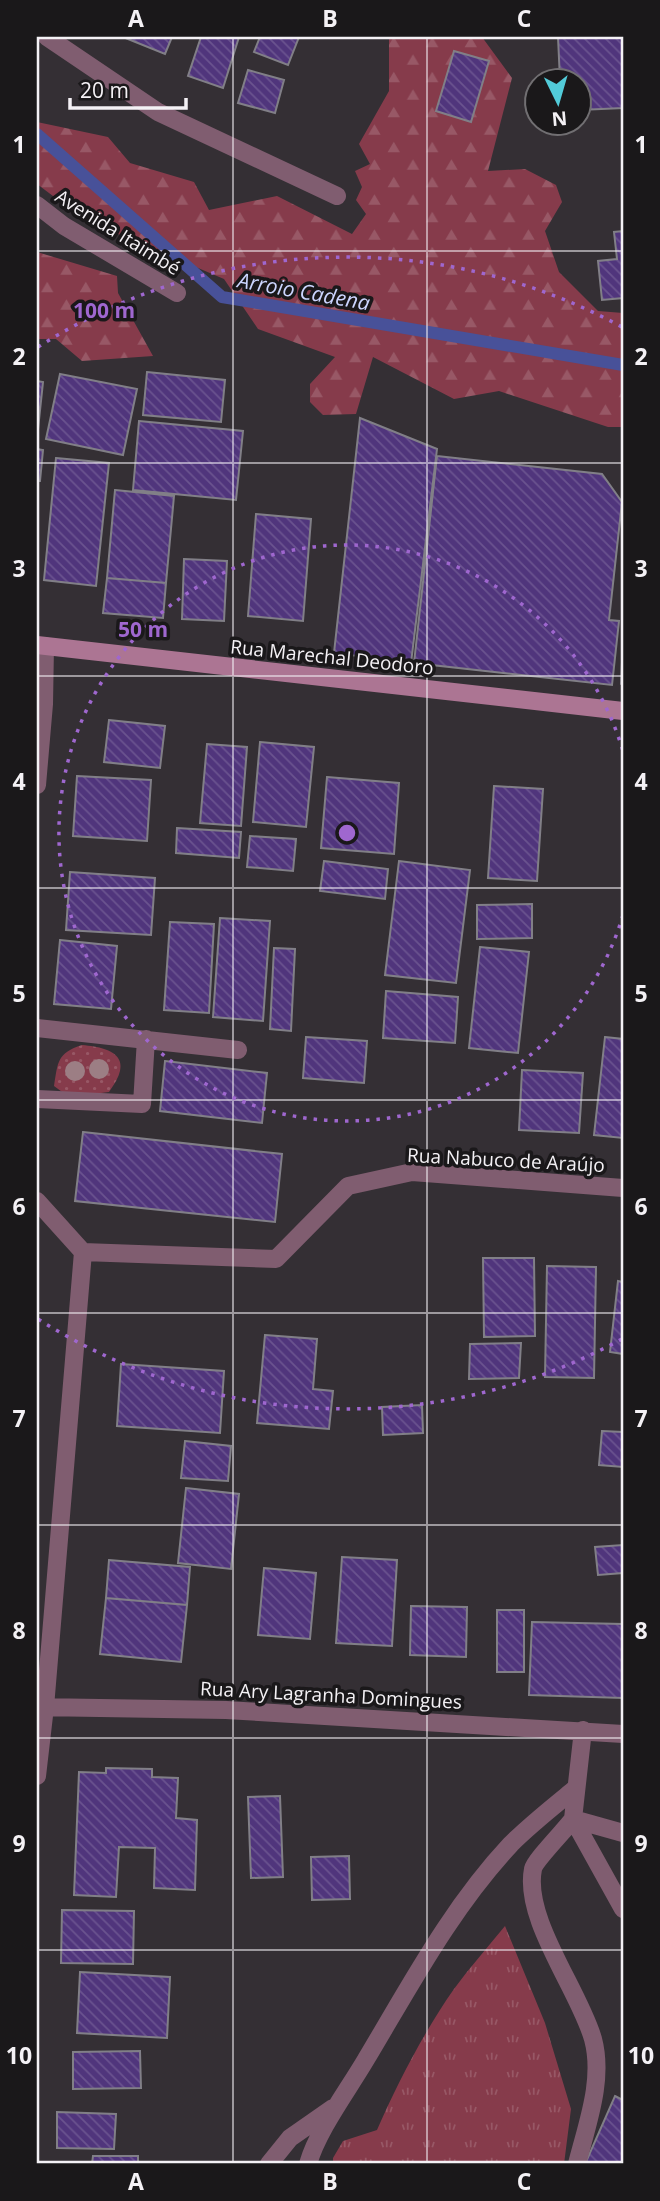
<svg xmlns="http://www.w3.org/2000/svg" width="660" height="2201" font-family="'Open Sans',sans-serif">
	<defs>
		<pattern id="grass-dots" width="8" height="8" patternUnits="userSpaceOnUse" patternTransform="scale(1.75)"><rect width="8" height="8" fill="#863b4b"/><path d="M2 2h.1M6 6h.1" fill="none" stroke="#985866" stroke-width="1.8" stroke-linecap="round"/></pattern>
		<pattern id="forest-firs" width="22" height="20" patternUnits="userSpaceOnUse" patternTransform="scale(1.75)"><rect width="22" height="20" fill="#863b4b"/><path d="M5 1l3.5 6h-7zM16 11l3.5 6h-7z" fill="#985866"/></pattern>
		<pattern id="park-tufts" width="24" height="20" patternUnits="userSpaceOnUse" patternTransform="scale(1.75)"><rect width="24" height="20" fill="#863b4b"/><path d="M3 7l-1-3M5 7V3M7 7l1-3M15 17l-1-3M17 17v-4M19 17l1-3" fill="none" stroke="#985866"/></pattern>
		<pattern id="building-back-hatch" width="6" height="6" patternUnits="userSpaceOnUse" patternTransform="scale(1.75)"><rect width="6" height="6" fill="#50357c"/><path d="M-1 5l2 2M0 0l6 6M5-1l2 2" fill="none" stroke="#6a538f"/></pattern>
	</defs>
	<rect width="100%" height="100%" fill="#342f34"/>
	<path fill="url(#grass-dots)" d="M82,1045C116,1048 134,1059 109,1092L69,1097L54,1086C58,1062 57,1053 82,1045Z"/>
	<path fill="url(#forest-firs)" d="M389,37H482L512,78L488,171L525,169L556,185L562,202L545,231L559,272L598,311L623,313V427H608L499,391L454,399L373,357L356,414L323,415L310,402V384L335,357L258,329L224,279L85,220L37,184V122L108,137L130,163L194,182L209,210L277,196L352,234L366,214L356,200L362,187L355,171L370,164L359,144L389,91Z
		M37,252L117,276L118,293L153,356L82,361L56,339H37Z"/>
	<path fill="url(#park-tufts)" d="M505,1926L545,2023L571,2109L564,2164H333V2158L343,2141L377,2130C397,2084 425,2030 454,1989C470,1967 488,1947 505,1926Z"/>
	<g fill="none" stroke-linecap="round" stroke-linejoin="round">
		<path stroke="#485199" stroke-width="12" d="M37,134L222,297L623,365"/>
	</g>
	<path fill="url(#building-back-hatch)" stroke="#817f87" stroke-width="2" d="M123,37H172L165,54Z
		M201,37H239L223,88L188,76Z
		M260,37H299L288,65L254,52Z
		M558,37H623V108L580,110V80H560Z
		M454,51L489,61L471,122L436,111Z
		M248,70L284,80L275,113L238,103Z
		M623,231V298L602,300L598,261L617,259L614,232Z
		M147,372L225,380L221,422L143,415Z
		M60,374L137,389L123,455L46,439Z
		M37,381L43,382L37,439Z
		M360,418L437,449L411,663L334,653Z
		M139,421L243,431L236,500L133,490Z
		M37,449L43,450L40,481H37Z
		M437,456L602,474L622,502L609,620L619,621L612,685L414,663Z
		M56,458L109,463L96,586L44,580Z
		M115,490L174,496L166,583L107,578Z
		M256,514L311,519L303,621L248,616Z
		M184,559L227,561L224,621L182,619Z
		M107,578L166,583L163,618L103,613Z
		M623,640V685L621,684Z
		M109,720L165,726L160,768L104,762Z
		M260,742L314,747L306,827L253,822Z
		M207,744L247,747L241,826L200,823Z
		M77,776L151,780L147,841L73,836Z
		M327,777L399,783L394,854L321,848Z
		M494,786L543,789L537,881L488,878Z
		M177,828L241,832L239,858L176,853Z
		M250,836L296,839L293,871L247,867Z
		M324,861L388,869L385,899L320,891Z
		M399,861L470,870L456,983L385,975Z
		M70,872L155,878L151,935L66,930Z
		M532,904V938L477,939V905Z
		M220,918L270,921L263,1021L213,1017Z
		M170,922L214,924L209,1013L164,1010Z
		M60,940L117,946L111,1009L54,1004Z
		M480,947L529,952L518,1053L469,1048Z
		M274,948L295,949L291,1031L270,1029Z
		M386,991L458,997L455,1043L383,1038Z
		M306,1037L367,1041L364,1083L303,1078Z
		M605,1037L623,1039V1138L594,1135Z
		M165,1061L267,1073L262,1123L160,1111Z
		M522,1070L583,1073L579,1133L519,1130Z
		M83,1132L282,1154L275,1222L75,1201Z
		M483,1258H534L535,1336L484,1337Z
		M547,1266L596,1267L594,1378L545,1377Z
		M618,1281L623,1282V1354L610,1352Z
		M265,1335L317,1339L313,1389L333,1391L329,1429L257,1423Z
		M521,1343L519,1378L469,1379L470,1344Z
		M121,1364L224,1371L220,1433L117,1426Z
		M422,1405L423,1433L383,1435L382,1407Z
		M602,1431L623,1432V1467L599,1465Z
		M185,1441L231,1446L228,1481L181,1478Z
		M186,1488L239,1494L231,1569L178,1563Z
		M623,1545V1573L598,1575L595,1547Z
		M342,1557L397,1560L392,1646L336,1643Z
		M109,1560L190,1567L187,1605L106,1598Z
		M264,1568L316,1573L310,1639L258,1635Z
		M106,1598L187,1605L181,1662L100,1654Z
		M411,1606L467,1607L466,1657L410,1655Z
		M497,1610H524V1672H497Z
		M532,1622L623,1624V1698L529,1695Z
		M106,1768L152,1769V1777L178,1778L176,1818L197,1820L195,1890L154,1888L155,1848L119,1847L116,1897L74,1895L79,1772L106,1773Z
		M280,1796L283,1877L251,1878L248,1797Z
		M349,1856L350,1899L312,1900L311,1857Z
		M62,1910L134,1911L133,1964L61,1963Z
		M80,1972L170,1977L167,2038L77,2033Z
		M140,2051L141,2088L73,2089V2052Z
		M615,2096L623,2100V2164H585Z
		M57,2112L116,2114L114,2149L57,2148Z
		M93,2156H138V2164H92Z"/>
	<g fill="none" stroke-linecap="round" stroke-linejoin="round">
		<path stroke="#805d70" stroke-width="18" d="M583,1730L573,1819L623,1909
			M573,1819C566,1829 535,1860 533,1869C523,1919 579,1990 593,2039C604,2080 587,2124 577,2164
			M573,1819L623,1833
			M269,2164L290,2138L333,2108
			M308,2164C318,2130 346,2093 365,2061C410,1986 451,1908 511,1844C531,1824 554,1806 576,1788"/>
		<path stroke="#805d70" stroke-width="18" d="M47,37L158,112L337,196
			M37,205L64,226L177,293
			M37,785L44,704L45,646
			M37,1028L238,1050
			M37,1099L142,1104L146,1039
			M37,1201L83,1252L45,1707L37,1776
			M83,1252L276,1259L348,1186L412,1172L623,1188
			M37,1707L226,1710L623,1734"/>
		<path stroke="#ac7593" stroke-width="18" d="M37,645L623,711"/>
	</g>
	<g fill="#9c7e84">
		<circle cx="99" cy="1069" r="10"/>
		<circle cx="75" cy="1071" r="10"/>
	</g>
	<path fill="none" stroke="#f4f1f5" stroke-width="2" stroke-opacity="0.55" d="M233,37V2164M427,37V2164M37,251H623M37,463H623M37,676H623M37,888H623M37,1100H623M37,1313H623M37,1525H623M37,1738H623M37,1950H623"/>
	<g fill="none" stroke="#9f67cf" stroke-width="3.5" stroke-dasharray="3.5 7">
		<path d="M623 915A288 288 0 1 1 623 751"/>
		<path d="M622 1339A576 576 0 0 1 38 1319M38 347A576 576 0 0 1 622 327"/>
	</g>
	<g text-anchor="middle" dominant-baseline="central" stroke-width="7" stroke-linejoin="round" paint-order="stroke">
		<g font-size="19" fill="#f4f1f5" stroke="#1a181a">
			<text transform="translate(118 232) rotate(32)">Avenida Itaimbé</text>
			<text transform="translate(332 657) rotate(6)">Rua Marechal Deodoro</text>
			<text transform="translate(506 1160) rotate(3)">Rua Nabuco de Araújo</text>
			<text transform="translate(331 1695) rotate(3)">Rua Ary Lagranha Domingues</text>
		</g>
		<g font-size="21" font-style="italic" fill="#ccd5fe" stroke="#1a181a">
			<text transform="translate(304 291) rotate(10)">Arroio Cadena</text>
		</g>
	</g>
	<circle cx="347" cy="833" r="10" fill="#9f67cf" stroke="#1a181a" stroke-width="3.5"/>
	<g font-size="21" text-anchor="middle" font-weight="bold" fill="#9f67cf" stroke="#1a181a" stroke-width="7" stroke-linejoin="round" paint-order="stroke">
		<text x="104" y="318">100 m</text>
		<text x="143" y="637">50 m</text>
	</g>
	<rect width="660" height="2201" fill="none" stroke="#1a181a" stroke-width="77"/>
	<g transform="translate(558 102) rotate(175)"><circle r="33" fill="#1a181a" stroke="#716f72" stroke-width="2"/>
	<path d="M0-5L12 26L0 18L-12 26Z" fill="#52cbd9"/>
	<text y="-10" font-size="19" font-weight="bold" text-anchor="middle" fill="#f4f1f5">N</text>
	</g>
	<path d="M70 98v10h116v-10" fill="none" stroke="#f4f1f5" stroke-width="3.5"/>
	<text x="80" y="98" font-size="21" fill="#f4f1f5" stroke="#1a181a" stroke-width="5" paint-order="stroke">20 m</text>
	<rect x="38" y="38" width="584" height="2124" fill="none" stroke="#f4f1f5" stroke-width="2.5"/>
	<g font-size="23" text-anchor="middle" font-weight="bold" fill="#f4f1f5">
		<text x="136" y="27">A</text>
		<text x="330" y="27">B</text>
		<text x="524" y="27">C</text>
		<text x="19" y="153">1</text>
		<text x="641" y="153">1</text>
		<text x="19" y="365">2</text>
		<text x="641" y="365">2</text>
		<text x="19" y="577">3</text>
		<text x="641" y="577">3</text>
		<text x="19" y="790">4</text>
		<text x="641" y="790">4</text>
		<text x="19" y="1002">5</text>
		<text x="641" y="1002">5</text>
		<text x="19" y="1215">6</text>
		<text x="641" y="1215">6</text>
		<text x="19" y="1427">7</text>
		<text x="641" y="1427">7</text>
		<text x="19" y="1639">8</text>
		<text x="641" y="1639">8</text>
		<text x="19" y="1852">9</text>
		<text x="641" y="1852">9</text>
		<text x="19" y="2064">10</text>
		<text x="641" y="2064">10</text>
		<text x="136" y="2190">A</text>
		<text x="330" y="2190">B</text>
		<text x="524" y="2190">C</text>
	</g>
</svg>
